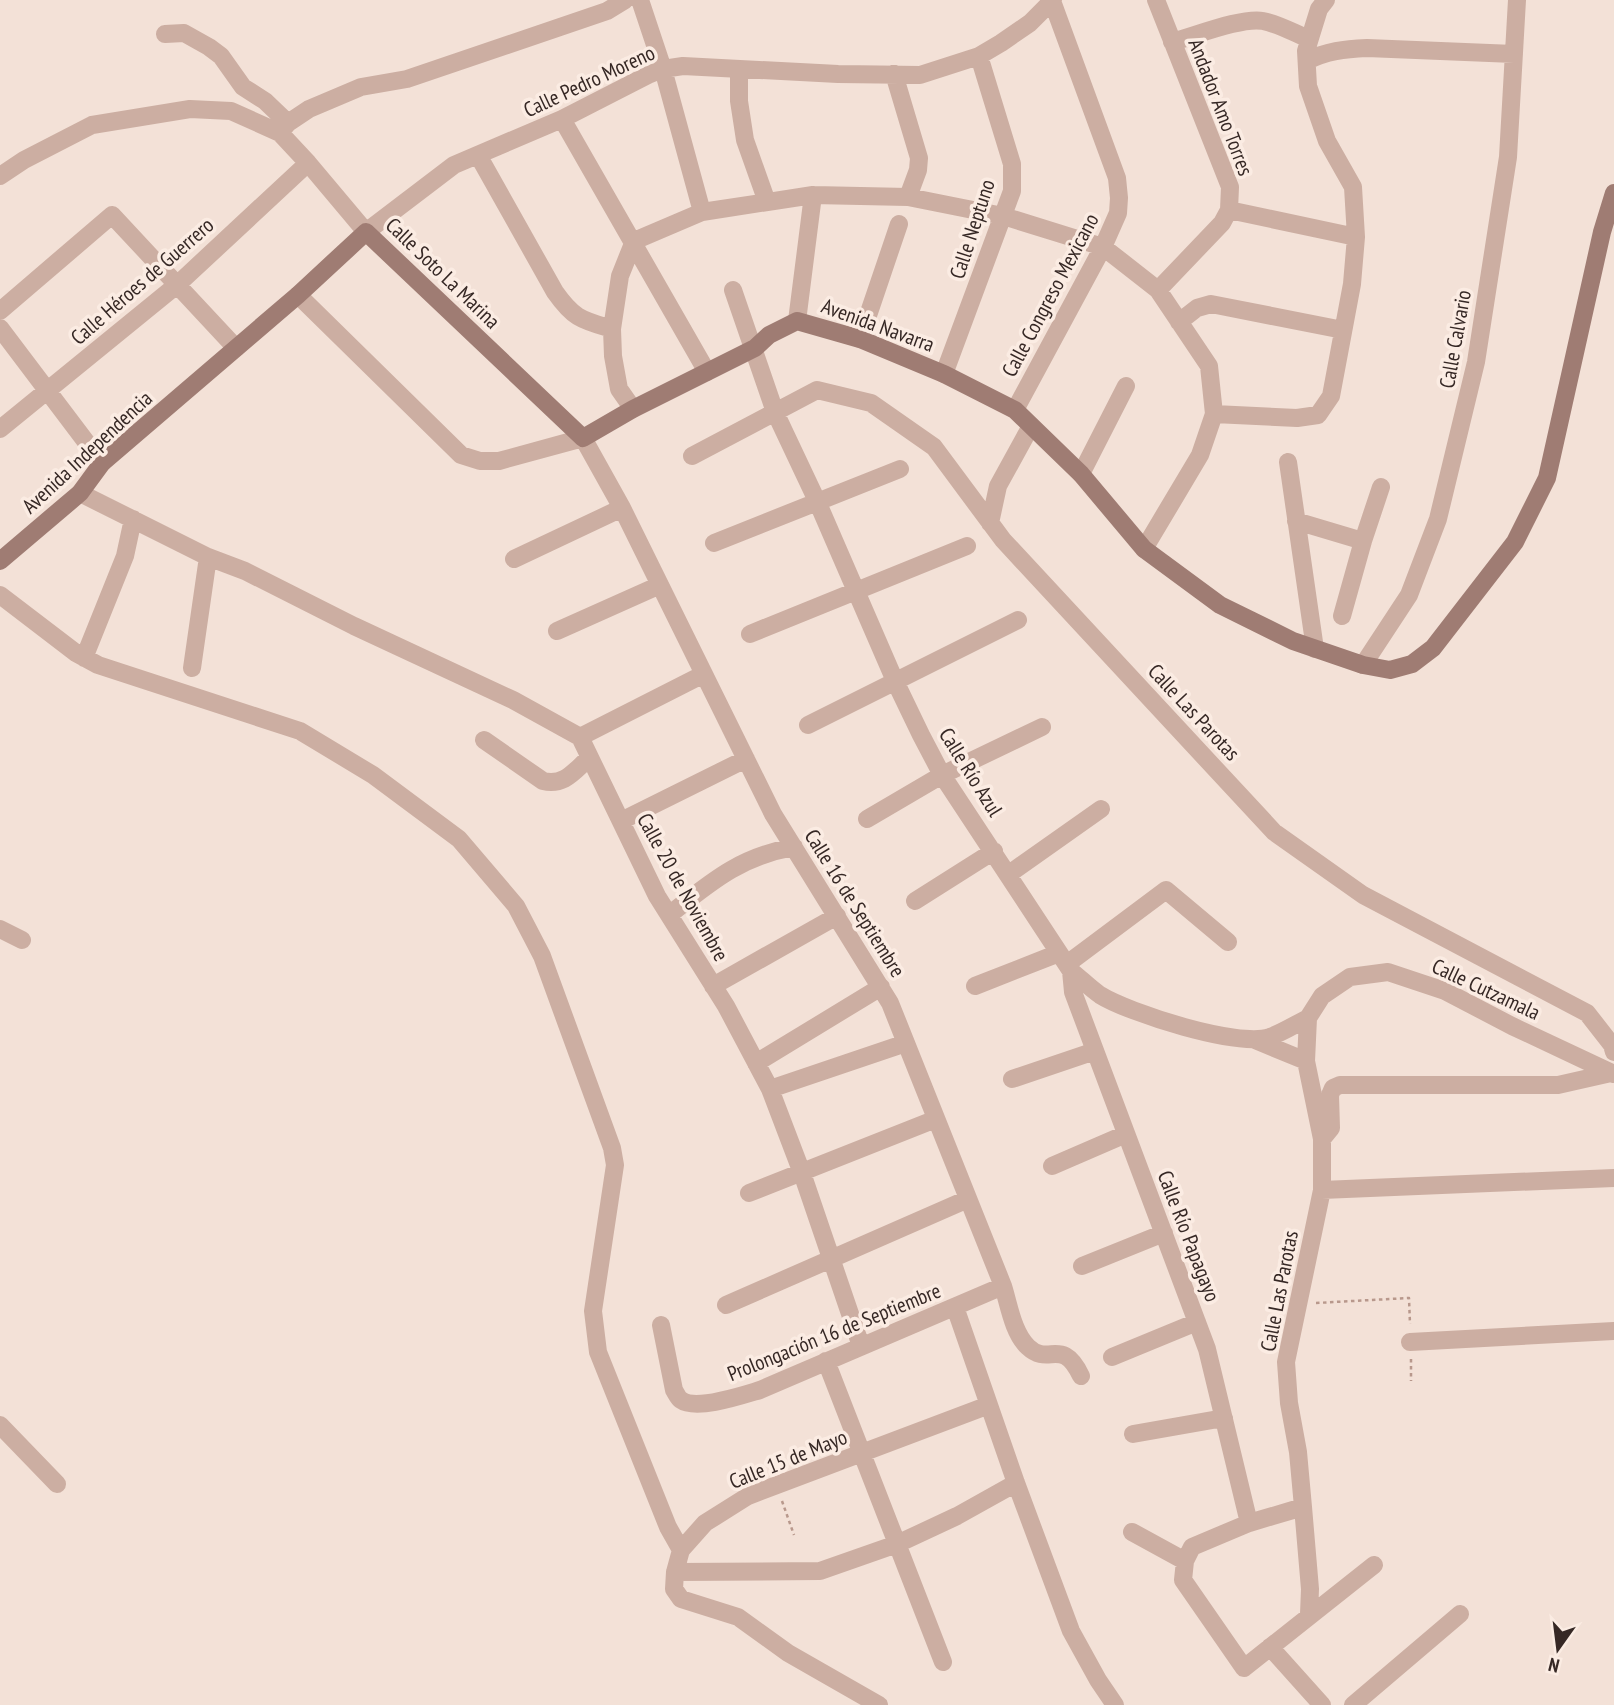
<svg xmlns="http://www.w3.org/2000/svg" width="1614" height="1705" font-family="'PT Sans Narrow',sans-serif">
	<rect width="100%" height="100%" fill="#f3e1d7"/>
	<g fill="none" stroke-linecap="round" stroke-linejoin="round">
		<path stroke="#b8988c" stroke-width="2.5" stroke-dasharray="3.5 3.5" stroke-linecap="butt" d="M1316,1303L1409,1298L1410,1324
			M1411,1359V1381
			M782,1501L794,1535"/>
		<path stroke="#ccaea2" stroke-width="18" d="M640,0L663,69L702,212
			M1156,0L1230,187L1229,210L1222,223L1158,290
			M165,34L184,33L209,47L221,56L243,87L265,101L288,123
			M1172,42C1195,36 1242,17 1263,21C1279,24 1294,33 1309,39
			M1307,61C1326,51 1345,49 1367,48L1514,54
			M739,69V101L745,140L767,202
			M894,74L919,158L918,170L908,197
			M562,119L707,372
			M280,133L288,123L309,109L361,87L407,79L607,11L625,0
			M478,155L555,292C574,319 582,320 612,329
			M0,176L24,160L92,125L190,109L231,111L280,133L308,163L366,232L454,165L562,119L648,75L663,69L683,66L838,74L920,75L979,56L1001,43L1030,23L1053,0
			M1229,210L1356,237
			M733,290L775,412L817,501L895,681L921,735L942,775L1071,971C1080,978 1090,988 1100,995C1129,1013 1238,1048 1270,1037C1283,1032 1296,1024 1308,1018
			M298,295L461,455L480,461H499L583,438L622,508L773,814L890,1003L1003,1286C1009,1305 1013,1333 1028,1347C1049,1367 1062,1336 1081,1376
			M0,311L112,215L236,348
			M797,321L813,195
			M1179,322L1197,308L1211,304L1343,330
			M0,328L102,463
			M860,339L899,224
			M944,374L1012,191V164L979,56
			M633,409L619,389L613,356L612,329L620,276L634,241L702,212L813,195L908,197L1003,216L1103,247L1158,290L1209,366L1214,414L1200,455L1144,549
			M1015,410L1103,247L1118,213L1119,198L1117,178L1052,1
			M1214,414L1297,418L1318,415L1331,396L1352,284L1356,237L1353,187L1327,141L1308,86L1306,51L1319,9L1326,0
			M0,429L178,284L308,163
			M692,456L817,390L871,403L934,447L1003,540L1274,832L1363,895L1587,1013L1612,1045L1614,1052
			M1288,462L1315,649
			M1081,474L1126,386
			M80,493L208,557L245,571L354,626L513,700L580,737L657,896L726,1006L770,1089L802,1173L861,1346
			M1296,521L1363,541
			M990,523L998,486L1031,426
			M714,543L900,469
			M514,559L622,508
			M0,595L76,653L98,665L300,731L373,775L459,839L516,906L542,956L612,1148L615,1165L593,1311L598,1352L668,1527L681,1550
			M1342,616L1363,541L1381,487
			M557,631L660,585
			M750,634L967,546
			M84,658L125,556L133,519
			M1363,665L1409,595L1438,519L1476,362L1508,157L1517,0
			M192,668L208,557
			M808,725L1018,620
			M580,737L704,674
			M484,740L543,781C565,786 574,771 589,758
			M867,819L942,775L1042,727
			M621,821L746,759
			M1009,874L1101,809
			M915,901L994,851
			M669,915C711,882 739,857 794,847
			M0,929L22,940
			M1067,964L1166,890L1228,942
			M1071,971L1073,992L1207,1349L1249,1523
			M713,986L837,916
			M975,986L1059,953
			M1308,1018L1306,1061L1322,1139V1190L1286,1362L1289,1403L1298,1452L1303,1507L1310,1589L1309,1614
			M1308,1018L1322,996L1350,977L1388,972L1445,991L1512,1026L1614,1074
			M1255,1040L1306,1061
			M756,1063L881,987
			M1012,1079L1095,1051
			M770,1089L906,1043
			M1322,1139L1331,1128L1330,1095L1333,1088L1340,1085H1558L1611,1073
			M1052,1166L1126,1134
			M1322,1190L1614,1178
			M749,1193L936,1119
			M1082,1266L1164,1233
			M726,1305L968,1199
			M955,1307L1016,1483L1071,1631L1098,1680L1115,1705
			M661,1325L674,1390C676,1393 678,1398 681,1400C696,1411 743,1395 760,1390L1003,1286
			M1410,1342L1614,1331
			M1112,1357L1197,1322
			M826,1361L943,1662
			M0,1425L57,1484
			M1133,1434L1224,1418
			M1303,1507L1249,1523L1192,1547L1185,1561L1183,1580L1244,1668L1374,1565
			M1132,1532L1185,1561
			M675,1572L820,1571L897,1544L957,1516L1016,1483
			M1270,1647L1322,1705
			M879,1705L788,1653L738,1617L681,1599L674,1589L675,1572L681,1550L705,1523L748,1496L989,1405
			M1353,1705L1460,1614"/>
		<path stroke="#9f7c73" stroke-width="18" d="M0,561L80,493L102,463L298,295L366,232L583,438L633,409L755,348L769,335L797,321L860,339L944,374L1015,410L1081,474L1144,549L1220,605L1293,641L1363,665L1390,670L1412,664L1433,648L1515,542L1547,478L1602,232L1614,193"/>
	</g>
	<g text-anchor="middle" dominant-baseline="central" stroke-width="7" stroke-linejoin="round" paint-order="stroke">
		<g font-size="21" fill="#362825" stroke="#fbece3">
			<text transform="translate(589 81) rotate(-25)">Calle Pedro Moreno</text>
			<text transform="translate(1221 107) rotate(69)">Andador Amo Torres</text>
			<text transform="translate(972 229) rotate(-72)">Calle Neptuno</text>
			<text transform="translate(443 273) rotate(44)">Calle Soto La Marina</text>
			<text transform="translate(142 281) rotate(-41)">Calle Héroes de Guerrero</text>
			<text transform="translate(1050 295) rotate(-62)">Calle Congreso Mexicano</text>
			<text transform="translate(878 325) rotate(20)">Avenida Navarra</text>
			<text transform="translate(1455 339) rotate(-80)">Calle Calvario</text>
			<text transform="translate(87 452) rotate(-43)">Avenida Independencia</text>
			<text transform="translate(1194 712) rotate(47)">Calle Las Parotas</text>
			<text transform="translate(971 772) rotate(58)">Calle Río Azul</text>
			<text transform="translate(683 887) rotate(61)">Calle 20 de Noviembre</text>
			<text transform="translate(855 903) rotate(58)">Calle 16 de Septiembre</text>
			<text transform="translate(1486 989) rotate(25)">Calle Cutzamala</text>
			<text transform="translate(1189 1236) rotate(69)">Calle Río Papagayo</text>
			<text transform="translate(1279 1291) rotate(-79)">Calle Las Parotas</text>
			<text transform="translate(834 1332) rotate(-22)">Prolongación 16 de Septiembre</text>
			<text transform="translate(788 1459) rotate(-22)">Calle 15 de Mayo</text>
		</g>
	</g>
	<g transform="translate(1558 1649) rotate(194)" stroke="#fbece3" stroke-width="5" paint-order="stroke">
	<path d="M0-5L12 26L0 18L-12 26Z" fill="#362825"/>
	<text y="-10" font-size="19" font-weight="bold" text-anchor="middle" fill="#362825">N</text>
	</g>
</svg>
